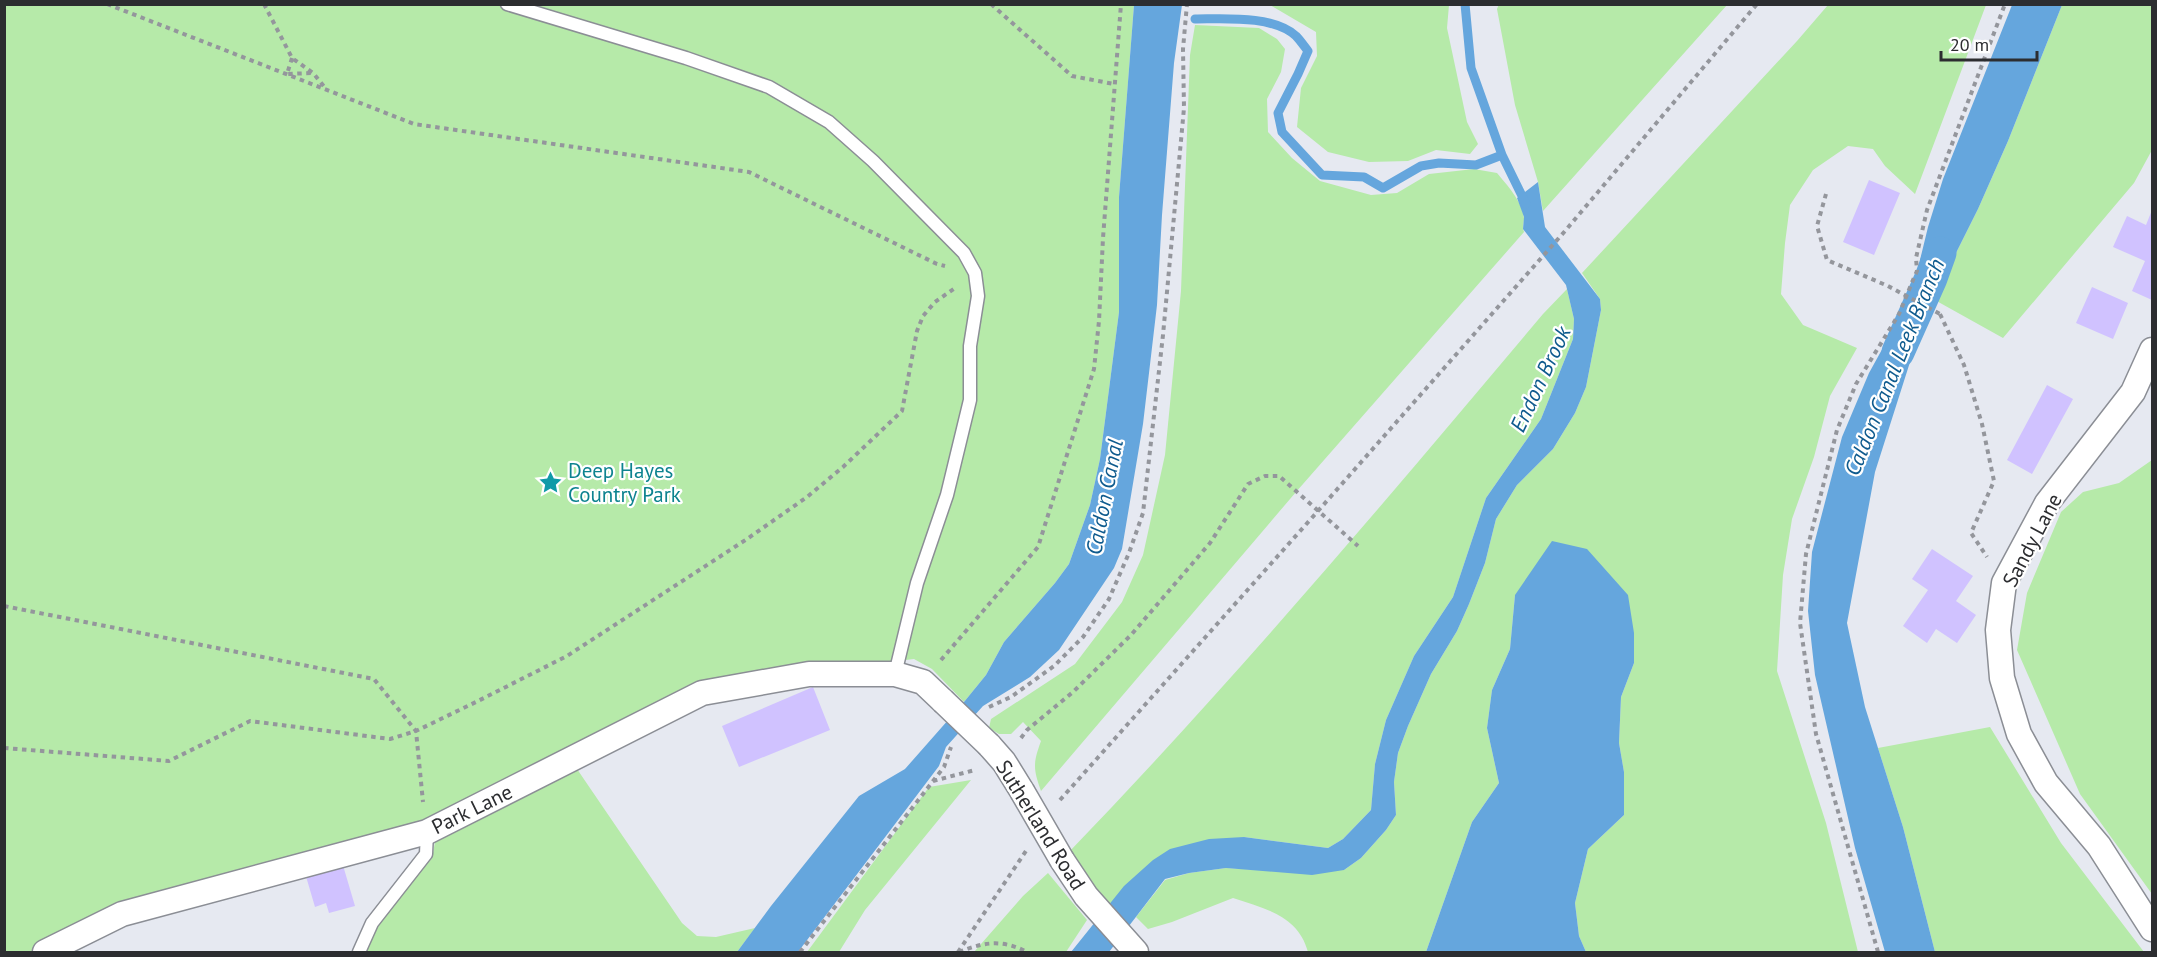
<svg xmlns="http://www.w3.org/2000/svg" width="2157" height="957" font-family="'PT Sans',sans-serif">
	<rect width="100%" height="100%" fill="#e6e9f1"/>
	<path fill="#b6eaa9" d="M1499,4L1727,5L1543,211L1538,182L1515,105L1497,9Z
		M4,5H1134L1119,197V312L1100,459L1090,505L1069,564L1055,583L1004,642L986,675L964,702L932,669L914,659L699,684L577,769L682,923L697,936L716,937L755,928L737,952H364L375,927L432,858L436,837L120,906L29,952H5Z
		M1270,5H1449L1447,28L1467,122L1478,144L1470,154L1436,150L1408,161L1369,162L1328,152L1297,127L1301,88L1317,56L1316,32Z
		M1828,5H1986L1915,194L1885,166L1873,149L1848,146L1813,170L1790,205L1785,243L1781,294L1803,325L1857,348L1830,396L1814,457L1792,519L1783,575L1777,671L1826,823L1858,952H1586L1579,936L1575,903L1588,849L1624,815V772L1619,743L1621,697L1634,663L1515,595L1510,649L1492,690L1487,728L1499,783L1472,822L1426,952H1308C1298,915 1265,909 1233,898L1172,922L1148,929L1136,917L1165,880L1189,873L1226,868L1263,870H1344L1361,858L1386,830L1396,815L1394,782L1398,753L1408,726L1431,674L1457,631L1469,604L1485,563L1496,519L1517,485L1553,449L1575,413L1586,387L1601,310L1600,299L1582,273L1797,41Z
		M2062,5H2152V150L2134,183L2003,338L1933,299L1978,209L2008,141Z
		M1195,25L1259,28L1277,39L1285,49L1281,72L1267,99L1268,132L1292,158L1320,181L1371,195L1397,193L1429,174L1474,169L1497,173C1507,185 1522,201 1524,218C1524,223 1522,226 1524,232L1296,492L1041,791C1033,769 1033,763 1041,741L1023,722L1011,734H999L989,728L991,719L1075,664L1122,602L1143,555L1165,455L1181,291L1190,55Z
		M1567,289L1574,319L1573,339L1541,419L1486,498L1453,597L1414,656L1386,720L1375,764L1371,810L1343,839L1328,848L1244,837L1108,906L1069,852C1235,680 1389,497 1543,314Z
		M2152,460V894L2080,794L2017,650L2027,593L2061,512L2083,492L2119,483Z
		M1990,727L2061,843L2144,952H1935L1903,827L1878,748Z
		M971,780L865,910L839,952H807L929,787Z
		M1048,873L1087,920L1066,952H974L1023,896Z"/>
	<path fill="#65a6dd" d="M1134,5H1182L1174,63L1162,215L1157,305L1143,424L1122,549L1114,568L1059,650L1030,677L983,706L946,747L939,766L798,952H737L771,906L859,796L905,769L964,702L986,675L1004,642L1055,583L1069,564L1090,505L1100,459L1119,312V197Z
		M2012,5H2062L2008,141L1978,209L1933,299L1915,289L1921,274L1920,260L1928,227L1943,179Z
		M1538,182L1545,227L1600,299L1601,310L1586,387L1575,413L1553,449L1517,485L1496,519L1485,563L1469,604L1457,631L1431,674L1408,726L1398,753L1394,782L1396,815L1386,830L1361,858L1344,870L1312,875L1226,868L1189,873L1165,879L1109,952H1071L1124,886L1153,860L1170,849L1209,839L1244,837L1328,848L1343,839L1371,810L1375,764L1386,720L1414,656L1453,597L1486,498L1541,419L1573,339L1574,319L1566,285L1523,229L1524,217L1517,198Z
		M1906,306L1925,315L1875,472L1847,623L1865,707L1903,827L1935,952H1885L1855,848L1815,675L1808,611L1812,552L1842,437L1869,373Z
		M1552,541L1587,549L1628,595L1634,633V663L1621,697L1619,743L1624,772V815L1588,849L1575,903L1579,936L1586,952H1426L1472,822L1499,783L1487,728L1492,690L1510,649L1515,595Z"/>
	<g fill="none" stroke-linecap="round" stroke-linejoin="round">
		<path stroke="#65a6dd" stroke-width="9" d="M1465,4L1471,68L1502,155L1526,204
			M1195,19C1224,19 1273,15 1296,36C1300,40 1304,46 1308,51L1298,74L1278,113L1282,132L1322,175L1364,177L1383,188L1421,166L1439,163L1476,165L1502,155"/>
		<path stroke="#65a6dd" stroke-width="33" d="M1898,352L1931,278L1940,253"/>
	</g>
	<path fill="#d0c2ff" d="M1869,180L1900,193L1874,255L1843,242Z
		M2152,210V300L2132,291L2145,261L2113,247L2127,216L2146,225Z
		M2092,287L2128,303L2113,339L2076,323Z
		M2047,385L2073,399L2032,474L2007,460Z
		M1932,549L1973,576L1956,601L1976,615L1957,643L1936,629L1927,643L1903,626L1928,590L1912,579Z
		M813,687L830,730L739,767L722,726Z
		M342,862L355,906L329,913L326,903L315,907L305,873Z"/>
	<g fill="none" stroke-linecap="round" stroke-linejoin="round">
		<defs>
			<path id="lane" d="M507,4L686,58L769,87L829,122L873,161L964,253L975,273L978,296L970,346V400L947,495L917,583L895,674
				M359,952L372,923L426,854L427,832"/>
			<path id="street" d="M2152,350L2133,392L2047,503L2004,583L1998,630L2002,678L2019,734L2046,783L2099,846L2152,929
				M989,745L1004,762L1022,791
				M1062,860L1086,896L1136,952
				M45,952L122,914L427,832L702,693L809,674H895L923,682L943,701"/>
		</defs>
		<use href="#lane" stroke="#8b8e95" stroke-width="15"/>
		<use href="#street" stroke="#8b8e95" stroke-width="27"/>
		<path stroke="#94969c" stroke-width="4" stroke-dasharray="4.5 4.5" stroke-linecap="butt" d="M107,4L414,124L749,172L937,264L945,266
			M264,4L292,58L313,73L326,89
			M991,4L1072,76L1114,84
			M292,58L287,74L311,73
			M1826,194L1817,226L1827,260L1888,286
			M1940,314L1964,365L1982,424L1994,481L1971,533L1987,557
			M4,606L374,679L416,731L423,802
			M941,660L1038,547L1094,369L1099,321L1103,238L1121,4
			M989,707L1011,697L1054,666L1083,637L1109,599L1129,553L1143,513L1163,335L1184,108L1183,49L1187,4
			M1021,738L1027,730L1073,692L1131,635L1210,543L1248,484L1265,476H1279L1358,546
			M4,748L169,761L250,721L390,739L416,731L478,701L567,656L747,539L807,497L843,467L902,411L917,331L923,316L935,302L955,288
			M933,781L975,770
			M1060,800L1318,511L1565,231L1757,4
			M800,952L944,767L951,747
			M958,952L1026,851
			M959,952C984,942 1002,939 1027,952
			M1878,952L1816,734L1800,623L1806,554L1837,430L1856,384L1899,314L1913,280L1917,271L1916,258L1927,210L2005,4"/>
		<use href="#lane" stroke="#fff" stroke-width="12"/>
		<use href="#street" stroke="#fff" stroke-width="24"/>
		<defs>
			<path id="street-bridge" d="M943,701L989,745
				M1022,791L1062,860"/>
		</defs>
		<use href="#street-bridge" stroke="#8b8e95" stroke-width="27" stroke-linecap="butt"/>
		<path stroke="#94969c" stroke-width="4" stroke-dasharray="4.5 4.5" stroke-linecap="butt" d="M1888,286L1940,314"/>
		<use href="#street-bridge" stroke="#fff" stroke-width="24"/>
	</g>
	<defs>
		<symbol id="sight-bare" viewBox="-9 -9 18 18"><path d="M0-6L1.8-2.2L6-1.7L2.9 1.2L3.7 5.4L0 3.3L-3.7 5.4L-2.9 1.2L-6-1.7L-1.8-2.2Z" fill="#0f9aa8" stroke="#fff" stroke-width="2.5" paint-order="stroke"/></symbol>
	</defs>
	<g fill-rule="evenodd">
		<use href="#sight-bare" x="534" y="466" width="33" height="33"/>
	</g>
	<g text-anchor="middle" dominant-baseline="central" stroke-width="4.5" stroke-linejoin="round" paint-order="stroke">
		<g font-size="21" fill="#0d838f" stroke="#fff" text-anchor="start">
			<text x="568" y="470">Deep Hayes<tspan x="568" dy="24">Country Park</tspan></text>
		</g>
		<g font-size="21" fill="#2c2d30" stroke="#fff">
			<text transform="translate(2032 540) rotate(-62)">Sandy Lane</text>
			<text transform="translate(472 809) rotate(-26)">Park Lane</text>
			<text transform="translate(1041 825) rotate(58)">Sutherland Road</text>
		</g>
		<g font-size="22" font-style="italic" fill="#0f5b8e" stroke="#fff">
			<text transform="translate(1894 367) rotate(-68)">Caldon Canal Leek Branch</text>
			<text transform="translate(1540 379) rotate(-65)">Endon Brook</text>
			<text transform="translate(1104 497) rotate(-79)">Caldon Canal</text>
		</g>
	</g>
	<rect width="2157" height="957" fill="none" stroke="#2c2d30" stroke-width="12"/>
	<path d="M1941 51v9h96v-9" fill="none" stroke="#2c2d30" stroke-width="3"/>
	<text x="1950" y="51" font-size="18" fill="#2c2d30" stroke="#ffffff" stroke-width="4.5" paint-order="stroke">20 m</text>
</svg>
